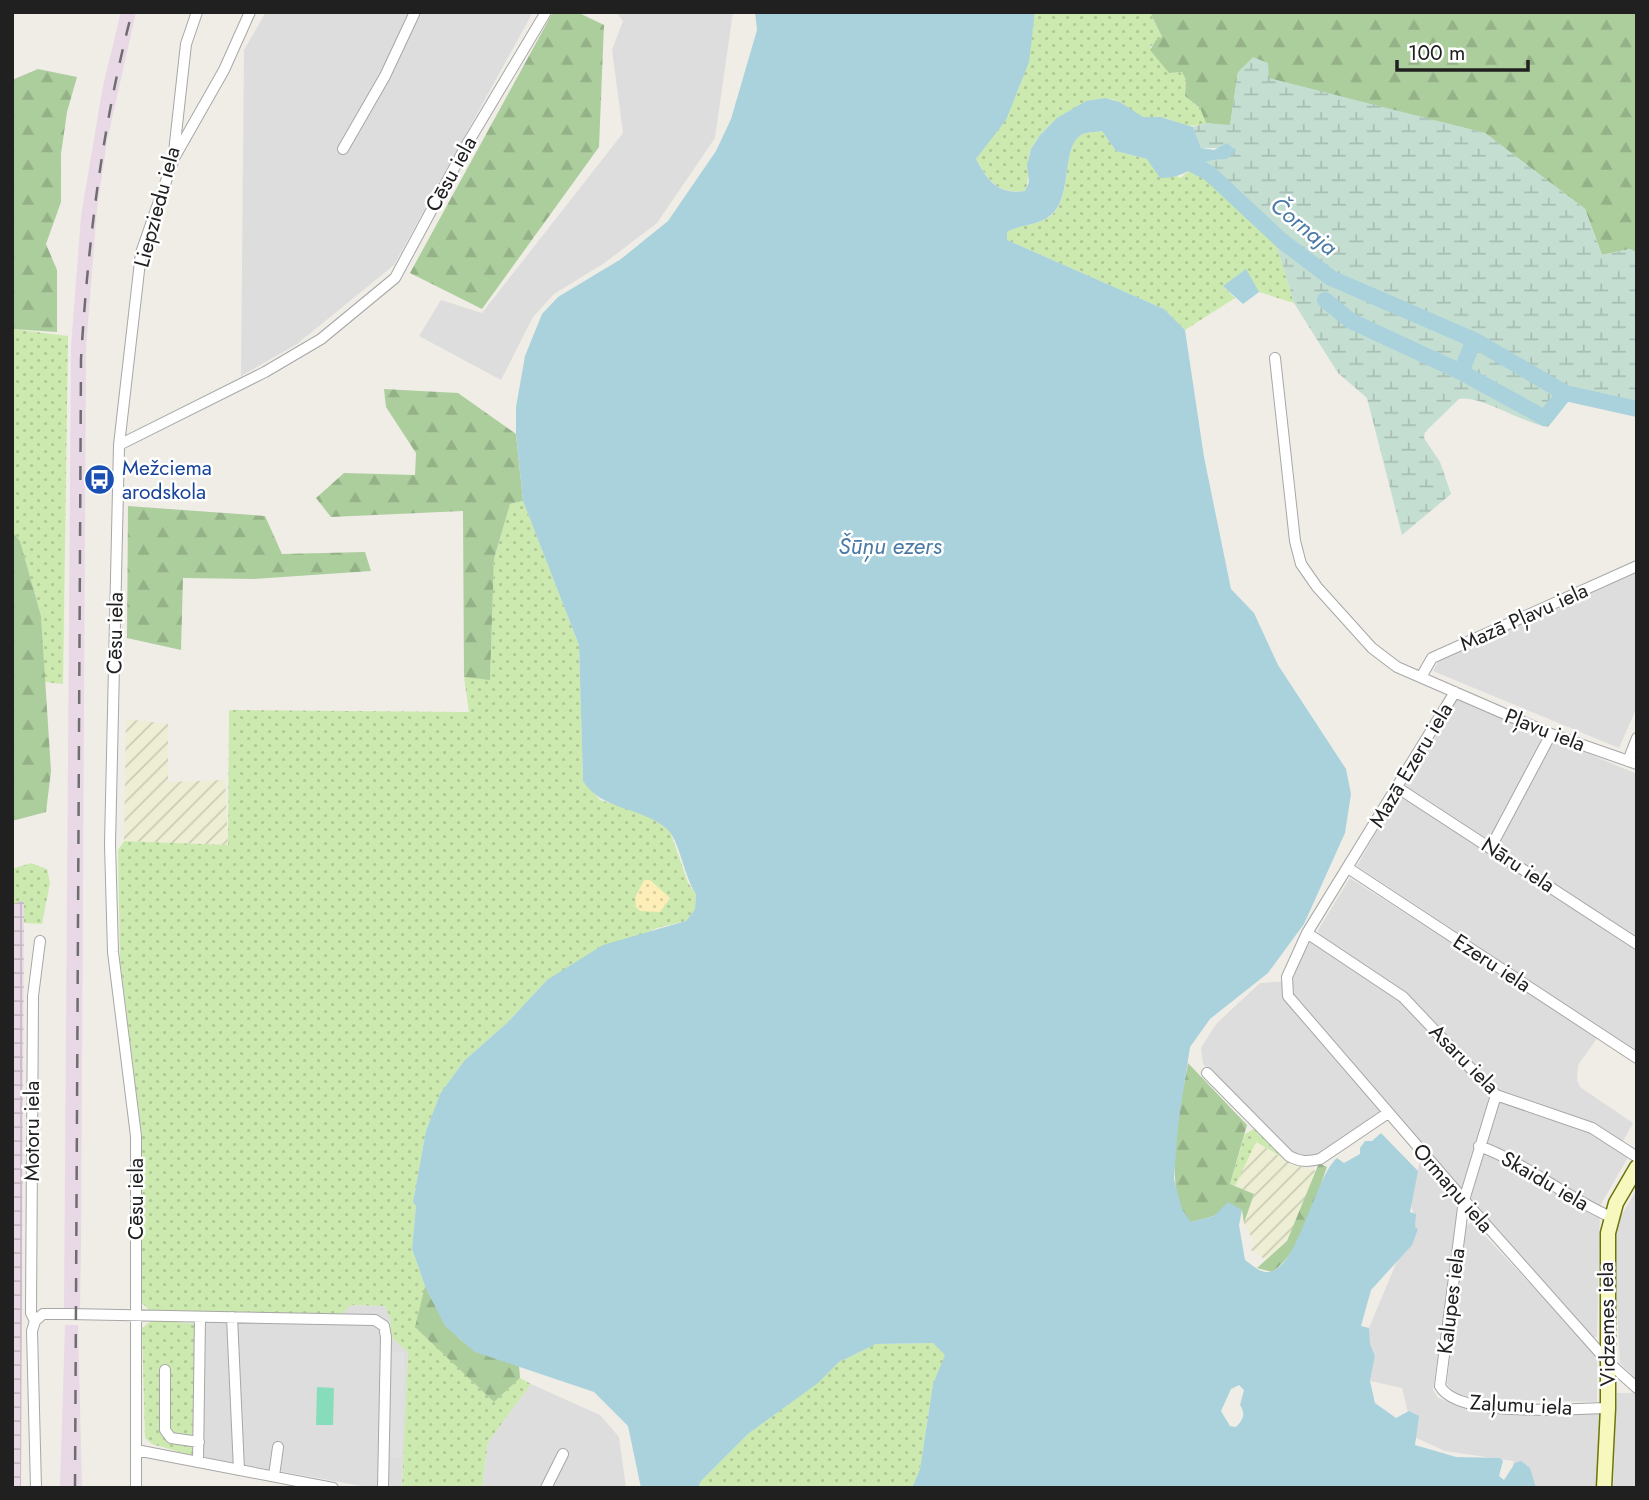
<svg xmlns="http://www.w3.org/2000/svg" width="1649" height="1500" font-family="Jost,sans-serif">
	<defs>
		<pattern id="industrial-grid" width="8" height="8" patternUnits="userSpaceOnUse" patternTransform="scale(1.75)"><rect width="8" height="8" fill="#e9d9e6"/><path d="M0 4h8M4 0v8" fill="none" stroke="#c8bac5"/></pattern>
		<pattern id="farmland-furrows" width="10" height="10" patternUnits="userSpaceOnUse" patternTransform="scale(1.75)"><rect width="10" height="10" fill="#edeed3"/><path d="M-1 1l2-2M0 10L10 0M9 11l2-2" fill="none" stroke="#cbccb5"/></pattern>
		<pattern id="grass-dots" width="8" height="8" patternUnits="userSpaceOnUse" patternTransform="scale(1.75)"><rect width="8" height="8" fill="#cce9af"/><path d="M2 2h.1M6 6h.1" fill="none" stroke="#afc896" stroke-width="1.8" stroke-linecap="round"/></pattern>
		<pattern id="forest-firs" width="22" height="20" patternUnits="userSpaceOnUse" patternTransform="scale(1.75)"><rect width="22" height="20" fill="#acce9d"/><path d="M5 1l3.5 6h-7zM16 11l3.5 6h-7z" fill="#94b187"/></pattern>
		<pattern id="wetland-marsh" width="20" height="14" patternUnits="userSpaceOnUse" patternTransform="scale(1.75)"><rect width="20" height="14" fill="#c4ded2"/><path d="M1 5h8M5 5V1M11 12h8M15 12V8" fill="none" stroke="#a8beb4"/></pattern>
		<pattern id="sand-dots" width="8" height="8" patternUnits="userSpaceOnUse" patternTransform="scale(1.75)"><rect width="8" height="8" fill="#fdeeb8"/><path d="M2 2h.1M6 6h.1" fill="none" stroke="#d9cc9e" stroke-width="1.8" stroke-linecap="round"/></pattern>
	</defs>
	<rect width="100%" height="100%" fill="#f0ede7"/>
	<path fill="#dedddd" d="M266,12H533L394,265L297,344L241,376L244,50Z
		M616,12H733L715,138L657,223L603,264L554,294L533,317L501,380L419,336L441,300L482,313L623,133L612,50L623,21Z
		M1637,572V707L1619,748L1433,671L1438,662Z
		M1457,699L1637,774V1051L1357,866L1401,788Z
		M1350,878L1598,1037L1578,1065L1577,1080L1580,1087L1633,1123L1622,1143L1493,1089L1395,986L1319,934L1318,930Z
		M1311,940L1396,997L1487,1092L1590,1130L1630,1154L1600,1206L1597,1337L1592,1338L1387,1107L1330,1151L1308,1159L1288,1150L1203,1064L1201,1048L1216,1024L1260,983L1289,981Z
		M1426,1162L1460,1201L1433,1390L1438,1398L1473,1410L1601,1414L1596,1488H1512L1513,1461L1445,1451L1414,1437L1402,1388L1370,1381L1375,1356L1369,1344V1328L1415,1218L1410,1202L1419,1164Z
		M1637,1189V1380L1620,1363L1614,1240L1621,1216Z
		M1472,1222L1597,1355V1402L1464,1399L1452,1393L1447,1384L1463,1228Z
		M351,1305L385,1306L391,1320L390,1336L408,1352L402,1488H373L196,1456L197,1312Z
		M531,1384L600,1415L619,1437L626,1488H482L488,1442Z
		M1617,1393H1637V1488H1613Z"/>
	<path fill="url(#industrial-grid)" d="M24,900L21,1488H12V904Z"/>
	<path fill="#e9d9e6" d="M121,12H136L107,141L97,209L86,348L81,1248L80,1309H64L71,347L81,216L103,86Z
		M65,1325H78L82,1486L92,1488H60Z"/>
	<path fill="url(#farmland-furrows)" d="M126,719L168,724V782L225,780L228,845L124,841Z
		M1255,1142L1296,1165L1316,1171L1287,1241L1266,1260L1251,1250L1254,1242L1244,1223L1254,1194L1235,1186Z"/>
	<path fill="url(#grass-dots)" d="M1035,12H1150L1162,37L1150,47L1169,73L1182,72L1186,80L1185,96L1200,108L1206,123C1182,131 1179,119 1159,117C1154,116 1148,119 1143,117C1135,115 1128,106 1120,102C1100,93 1082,103 1065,114C1052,121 1038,135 1031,149C1025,163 1031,177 1025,191C997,194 989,181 976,159C1017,106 1027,78 1035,12Z
		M1102,131L1116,151L1147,159L1180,178L1189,171L1209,179L1276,244L1294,303L1259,292L1245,270L1223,286L1235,298L1185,330L1164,309L1007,240V232C1021,224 1038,226 1052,215C1073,196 1061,147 1081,135C1086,132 1096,132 1102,131Z
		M12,329L68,336L63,684L45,682L41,616L20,541L12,531Z
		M523,501L579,645L583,781L600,800L645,814L670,831L688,883L696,894L695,909L686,921L657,928L547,980L508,1022L464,1061L440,1094L426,1131L413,1202L416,1206L412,1249L425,1286L416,1327L494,1402L520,1378L531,1384L488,1442L482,1488H402L408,1352L390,1336L391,1320L385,1306L351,1305L341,1315L150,1311L141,1302L142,1136L120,959L118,850L124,841L228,845L229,710L469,712L464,677L490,679L494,559L510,504Z
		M31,863L47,869L50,883L42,924L24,923V901L12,904V869Z
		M1255,1128L1296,1165L1256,1142L1235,1186L1230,1184L1245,1134Z
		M152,1320L197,1324L194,1456L152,1444L145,1438L142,1328Z
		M933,1343L946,1354L933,1384L920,1469L912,1488H698L701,1481L748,1434L817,1383L839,1362L876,1344Z"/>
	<path fill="url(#forest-firs)" d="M553,12H577L604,25L599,147L482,309L410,273Z
		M1150,12H1637V253L1630,249L1602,255L1585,209L1485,133L1238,72L1230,126L1206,123L1200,108L1185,96L1186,80L1182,72L1169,73L1150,50L1156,40L1162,37Z
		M38,69L77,77L67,112L61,154V202L46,244L57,270V332L12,329V80Z
		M384,389L458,393L516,434L523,501L510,504L494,559L490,680L464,677L463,511L331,517L316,498L344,473L415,475L416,453L386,407Z
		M128,506L265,516L282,554L365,552L371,571L254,579L183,578L181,650L127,638Z
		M12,531L20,541L41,616L51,771L46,812L12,821Z
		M1188,1063L1247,1125L1230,1184L1254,1194L1244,1223L1242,1210L1226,1207L1214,1216L1191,1222C1160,1199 1182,1097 1188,1063Z
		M1319,1163L1327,1167C1314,1200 1303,1251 1272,1272L1257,1268L1287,1241Z
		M425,1286C453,1341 460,1347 519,1365L520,1378L494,1402L415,1327Z"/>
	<path fill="url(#wetland-marsh)" d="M1253,57L1268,63L1269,78L1485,133L1585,209L1602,255L1630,249L1637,253V415L1568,401L1548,427C1524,424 1479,394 1459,399L1425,432L1424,438L1440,462L1451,494L1402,535L1367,398L1338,373L1294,303L1276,244L1209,179L1189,171L1207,158L1223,159L1219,148H1201L1193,127L1206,123L1230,125L1238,72Z"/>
	<path fill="url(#sand-dots)" d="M644,880H650L670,898L660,912L640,911L636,907L635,898Z"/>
	<path fill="#87ddbb" d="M317,1387L334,1388L333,1425H316Z"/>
	<path fill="#e0e0e0" d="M392,1352H405L402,1458L389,1457Z"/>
	<path fill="#a9d2dd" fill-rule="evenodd" d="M755,12H1035L1029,62L1006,120L976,159C988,181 998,195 1025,191L1029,182L1027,165L1031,149L1040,135L1057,118L1086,101L1105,98L1120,102L1143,117H1161L1193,127L1201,148L1214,150L1227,143L1236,151L1227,159C1193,158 1194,178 1160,178L1147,159L1116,151L1102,131C1096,132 1086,132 1081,135C1061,147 1073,197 1051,215C1038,226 1021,224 1007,232V240L1164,309L1185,330L1204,457L1231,589L1254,613L1278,665L1346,769L1351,794L1345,833L1304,924L1268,973L1210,1019L1190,1047L1178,1125L1174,1179L1182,1209L1191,1222L1214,1216L1228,1202L1242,1210L1239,1225L1245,1260C1252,1265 1260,1273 1269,1272C1298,1269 1314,1178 1337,1158L1344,1163L1360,1154V1148L1365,1141H1372L1381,1133L1418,1171L1410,1212L1416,1214L1415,1227L1418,1229L1412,1245L1371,1290L1361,1326L1369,1328L1370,1344L1375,1356L1370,1381L1375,1403L1396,1418L1409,1411L1419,1416L1415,1445L1456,1457L1500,1458L1503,1461L1499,1476L1504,1480L1515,1463L1521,1461L1530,1468L1536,1488H912L920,1469L933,1384L945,1355L933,1343L876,1344L839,1362L818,1383L748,1434L701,1481L698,1488H641L628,1426L594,1392L475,1352L445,1326L425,1286L412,1249L416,1206L413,1202L426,1131L440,1094L464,1061L508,1022L547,980L603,945L686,921L695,909L696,894C684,877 680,841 667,829C640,806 602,811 583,781L579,645L523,501L516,434V407L525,356L542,314L558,297L621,259L668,221L716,151L731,119L757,30ZM1239,1385L1244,1390L1240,1405C1246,1414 1243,1420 1236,1427L1230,1426L1221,1411L1231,1389Z
		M1246,269L1259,292L1243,304L1223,286Z"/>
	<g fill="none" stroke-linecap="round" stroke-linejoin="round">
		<path stroke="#a9d2dd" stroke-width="16" d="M1176,156L1209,173L1282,241L1331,278L1474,340L1565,393L1637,409
			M1325,300L1351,321L1461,372L1545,418L1565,393
			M1461,372L1474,340"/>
		<defs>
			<path id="street" d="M343,149L385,76L415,12
				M174,158L224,70L250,12
				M1275,358L1295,541L1301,564L1317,587L1372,648L1397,667L1551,734L1637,764
				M119,445L265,372L321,339L395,278L466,146L546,12
				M1421,677L1432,658L1637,566
				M1455,692L1307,933L1287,977L1288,996L1464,1200L1608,1362L1637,1388
				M1628,761L1637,738
				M1398,788L1637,944
				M1491,847L1551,734
				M1348,868L1637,1058
				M1307,933L1403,997L1496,1095L1592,1128L1637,1157
				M1207,1073L1289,1156C1300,1162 1308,1162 1320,1159L1388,1113
				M1496,1095L1464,1200L1440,1386C1457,1419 1573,1408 1608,1408
				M1479,1146C1526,1163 1565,1197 1611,1217
				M232,1317L239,1470
				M35,1321L31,1313L33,996L40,941
				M165,1370V1430L171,1438L199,1442
				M136,1450L333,1488
				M198,1462L200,1317
				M274,1476L278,1447
				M36,1488L32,1331L35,1321L43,1314H69L375,1320L384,1326L386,1337L383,1488
				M136,1488V1136L113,952L110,844L119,445L141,253L173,161L186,44L197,12
				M546,1488L563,1454"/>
			<path id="secondary" d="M1604,1488L1608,1408V1233L1616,1203L1637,1167"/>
		</defs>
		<use href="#street" stroke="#a7a7a7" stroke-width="12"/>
		<use href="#secondary" stroke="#6c7608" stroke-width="17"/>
		<use href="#street" stroke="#fff" stroke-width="10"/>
		<use href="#secondary" stroke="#f6f8bd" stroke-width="14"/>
		<path stroke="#6e6e6e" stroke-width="2.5" stroke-dasharray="14 14" stroke-linecap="butt" d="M75,1488L81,359C88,242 102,126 132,12"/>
	</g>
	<defs>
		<symbol id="bus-disc" viewBox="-11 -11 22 22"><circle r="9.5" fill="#1a4fb4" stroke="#fff"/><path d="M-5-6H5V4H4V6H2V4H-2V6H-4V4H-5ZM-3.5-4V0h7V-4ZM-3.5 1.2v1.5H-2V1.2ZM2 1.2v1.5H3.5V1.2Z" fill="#fff"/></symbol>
	</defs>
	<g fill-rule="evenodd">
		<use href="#bus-disc" x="82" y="462" width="35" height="35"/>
	</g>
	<g text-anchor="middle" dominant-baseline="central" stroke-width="5" stroke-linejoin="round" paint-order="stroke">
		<g font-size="21" fill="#202020" stroke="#fff">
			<text transform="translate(451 174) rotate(-61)">Cēsu iela</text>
			<text transform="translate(157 207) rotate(-75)">Liepziedu iela</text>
			<text transform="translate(1524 617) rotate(-24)">Mazā Pļavu iela</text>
			<text transform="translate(115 633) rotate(-89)">Cēsu iela</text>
			<text transform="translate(1545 730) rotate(21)">Pļavu iela</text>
			<text transform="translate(1411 765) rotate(-59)">Mazā Ezeru iela</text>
			<text transform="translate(1518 865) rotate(33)">Nāru iela</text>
			<text transform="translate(1492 963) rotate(33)">Ezeru iela</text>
			<text transform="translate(1464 1059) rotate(45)">Asaru iela</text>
			<text transform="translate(32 1131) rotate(-90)">Motoru iela</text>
			<text transform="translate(1545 1181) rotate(30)">Skaidu iela</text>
			<text transform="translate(1453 1188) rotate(49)">Ormaņu iela</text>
			<text transform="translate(136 1199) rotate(-90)">Cēsu iela</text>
			<text transform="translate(1451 1301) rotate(-83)">Kalupes iela</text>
			<text transform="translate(1607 1324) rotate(-91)">Vidzemes iela</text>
			<text transform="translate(1521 1405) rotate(3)">Zaļumu iela</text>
		</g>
		<g font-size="21" fill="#164399" stroke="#fff" text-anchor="start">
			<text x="122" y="468">Mežciema<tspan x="122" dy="24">arodskola</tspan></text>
		</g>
		<g font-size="23" font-style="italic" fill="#4b7aa6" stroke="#fff">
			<text transform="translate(1304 226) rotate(39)">Čornaja</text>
			<text x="890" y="546">Šūņu ezers</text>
		</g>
	</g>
	<rect width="1649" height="1500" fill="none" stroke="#202020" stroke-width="28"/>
	<path d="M1397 60v10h131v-10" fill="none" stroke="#202020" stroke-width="3.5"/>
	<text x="1408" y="60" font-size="21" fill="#202020" stroke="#ffffff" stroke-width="5" paint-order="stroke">100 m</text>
</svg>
